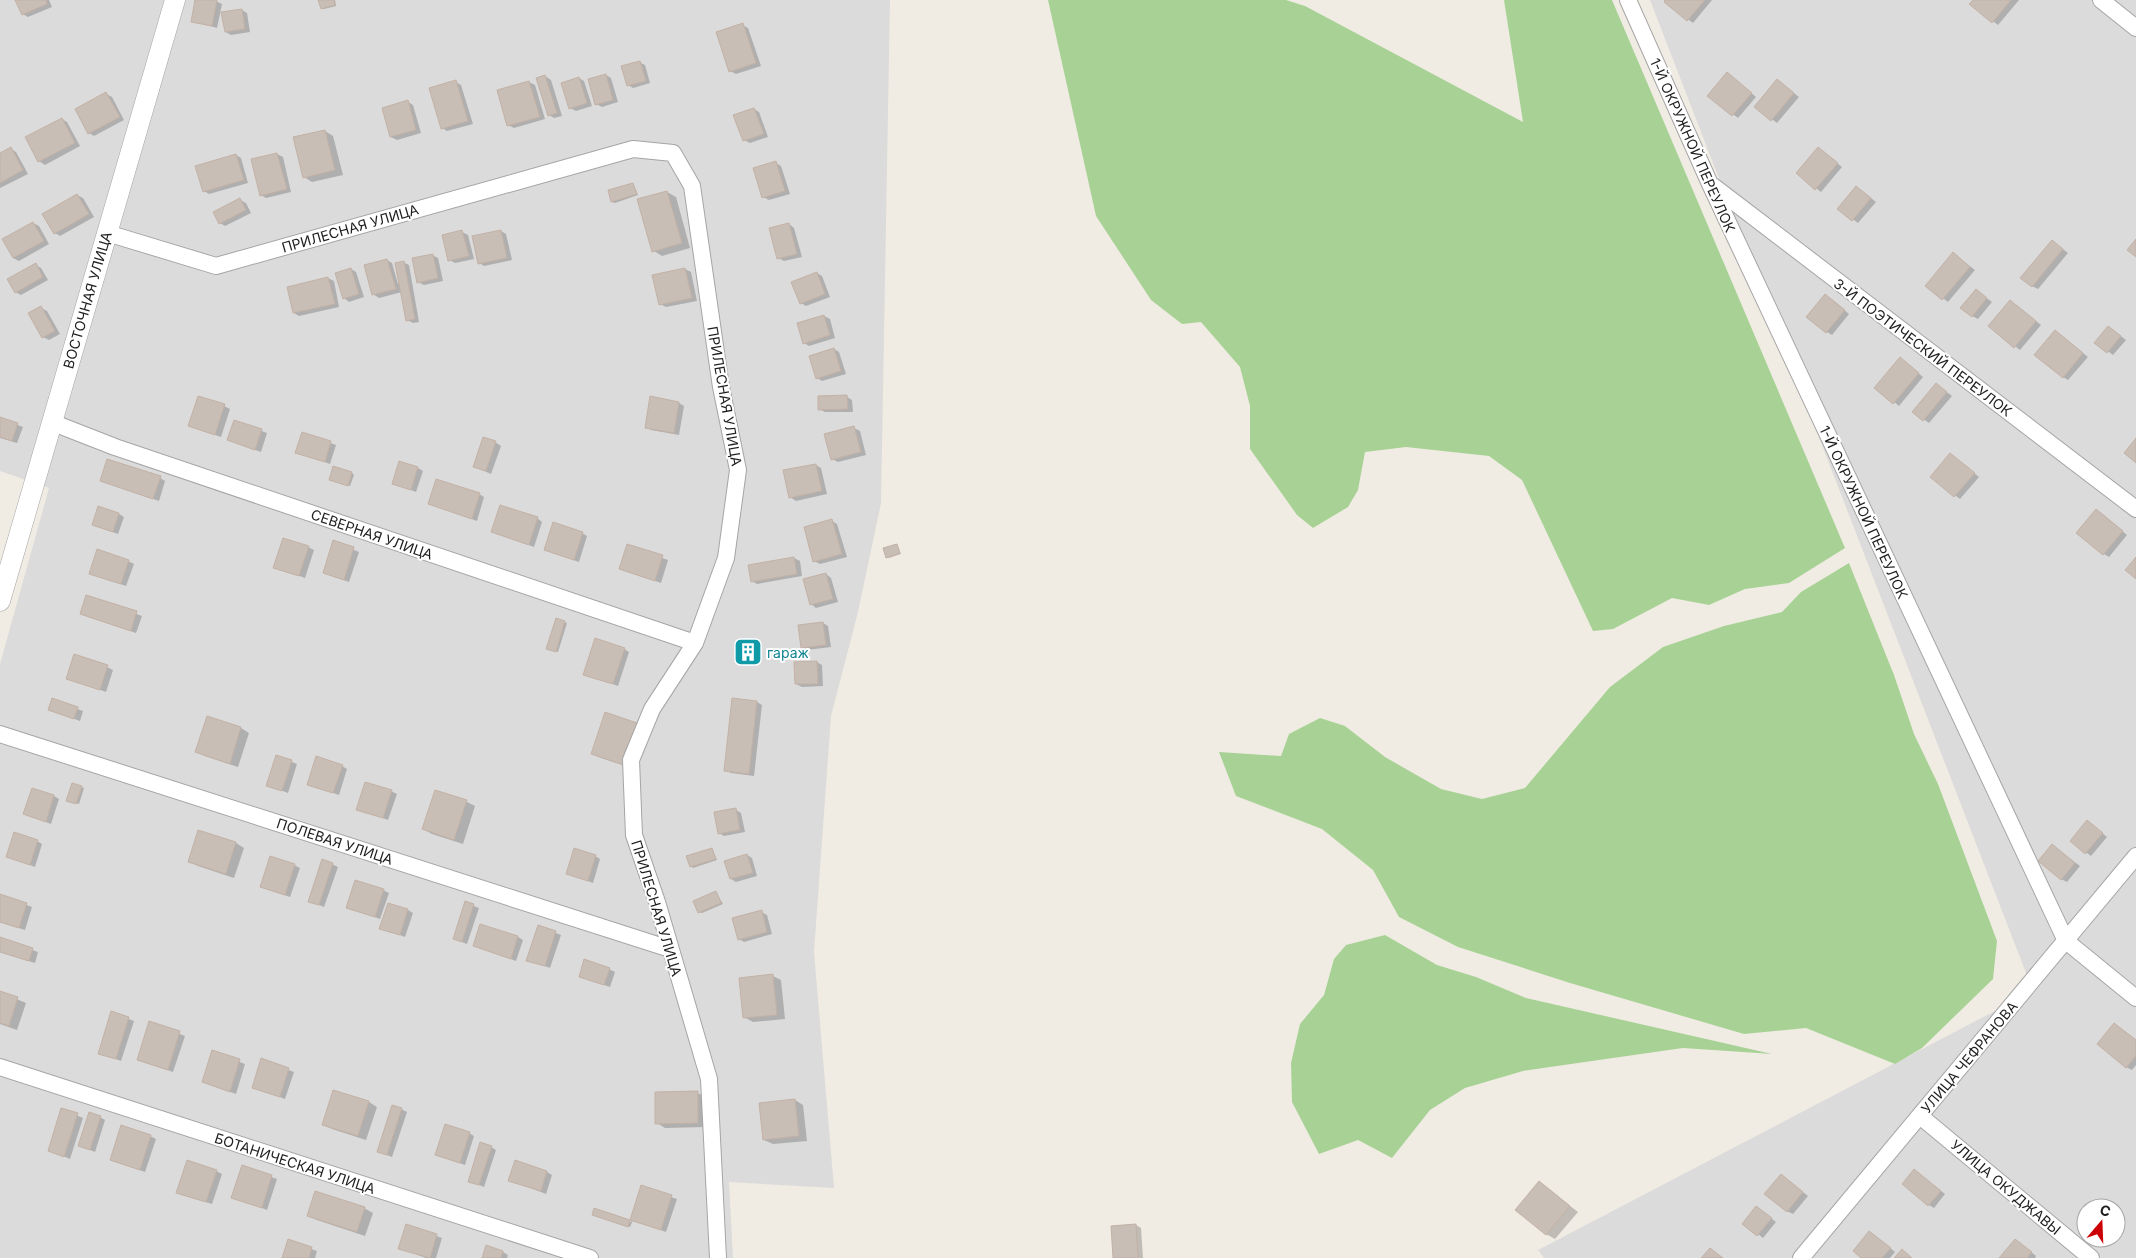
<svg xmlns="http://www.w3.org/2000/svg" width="2136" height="1258" font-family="Inter,sans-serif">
	<rect width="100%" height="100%" fill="#f0ece3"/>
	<path fill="#dcdbdb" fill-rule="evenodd" d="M0,0H890L881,503L858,612L831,716L814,952L834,1188L729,1182L733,1258H0V664L49,488L0,471Z
		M1650,0H2136V1258H1544L1538,1250L2033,991ZM2086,1208H2116V1238H2086Z"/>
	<path fill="#a8d295" d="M1048,0H1286L1305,6L1523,122L1504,0H1612L1845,548L1789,583L1745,589L1709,605L1672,598L1613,629L1593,631L1522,480L1489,456L1406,447L1365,452L1358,490L1348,507L1313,528L1297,515L1250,449V406L1240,367L1201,322L1182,324L1151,300L1096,216Z
		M1849,563L1894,675L1914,734L1938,784L1997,941L1993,979L1922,1048L1895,1064L1806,1028L1744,1034L1570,983L1458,947L1399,917L1373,870L1322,829L1236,796L1219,752L1281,756L1289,734L1320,718L1345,726L1385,757L1441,789L1482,799L1525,788L1610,687L1663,647L1724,626L1782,612L1801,592Z
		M1385,935L1437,965L1476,977L1526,998L1772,1054L1683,1048L1523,1071L1465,1088L1430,1110L1392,1158L1358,1140L1319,1154L1292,1102L1291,1063L1300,1024L1324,995L1334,959L1346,945Z"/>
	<path fill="#0003" d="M17,0H49L52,7L28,17L23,14Z
		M196,0H213L222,4L217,28L192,21Z
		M319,0H335L336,6L324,9Z
		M1667,0H1712L1693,23L1665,2Z
		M1974,0H2019L1998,25L1971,4Z
		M242,10L247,13L250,32L231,35L226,32Z
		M742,25L748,28L761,66L736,74L730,71Z
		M639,62L645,65L650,83L633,88L628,85Z
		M606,75L611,78L618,102L602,107L596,104Z
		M545,76L551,80L562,116L554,118L549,115Z
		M1732,77L1756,97L1738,118L1709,96Z
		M579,78L584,81L592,106L576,111L570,108Z
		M1778,81L1799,97L1777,123L1756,107Z
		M456,82L461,85L473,124L447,131L442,128Z
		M529,82L535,85L545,119L514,128L508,125Z
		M106,94L112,97L124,120L94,136L89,133Z
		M408,102L413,105L421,133L397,140L391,137L384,109Z
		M754,109L759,112L768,137L750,143L744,140Z
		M62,119L67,122L80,146L45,165L39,161L27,138Z
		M325,131L333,136L343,175L312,182L304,177Z
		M1818,148L1842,167L1821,192L1797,173Z
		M11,149L16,152L28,174L0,188V155Z
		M277,154L283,157L291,192L266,198L261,195Z
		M236,155L241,158L248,183L209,194L204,191Z
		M776,163L781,166L790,194L769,200L763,197Z
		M633,184L638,195L615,203L612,202Z
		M1862,191L1876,202L1858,223L1839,209Z
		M667,192L676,197L690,248L662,256L654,251Z
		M77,195L83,198L94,217L60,236L55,233Z
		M240,200L246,203L251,213L225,226L220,223Z
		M33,223L39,226L49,244L19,261L13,258Z
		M789,224L794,228L802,257L784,261L778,258Z
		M501,231L506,234L512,260L484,266L479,263Z
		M462,232L468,235L474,259L455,263L449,260Z
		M2052,241L2068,253L2038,289L2032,286Z
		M432,255L438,258L443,281L424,285L418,282Z
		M1958,257L1975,270L1948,302L1927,286Z
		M387,260L392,263L398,284L400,283L403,262L409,265L419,322L413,323L407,320L402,292L379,298L373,294Z
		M36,265L41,268L48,280L21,295L15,292Z
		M351,269L356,272L364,297L349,302L344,298Z
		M685,269L691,272L697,301L666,307L660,304L654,276Z
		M817,273L822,276L830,297L806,306L801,303Z
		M328,278L334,281L339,307L299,316L294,313Z
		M1981,294L1992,302L1978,319L1972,316Z
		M1831,299L1849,314L1832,335L1827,332Z
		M2015,304L2041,325L2020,350L1989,326Z
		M41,308L47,311L60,334L49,340L43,337Z
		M824,316L830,319L835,338L809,346L804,343Z
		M2109,327L2126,340L2113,355L2096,342Z
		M2055,331L2088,357L2068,380L2063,377Z
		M834,349L839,352L846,374L822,381L817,378Z
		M1905,362L1923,377L1899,406L1876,387Z
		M1936,384L1952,396L1929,423L1913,412Z
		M819,397H847L852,400L853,412H825L819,409Z
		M651,398L679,403L684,406L679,435L651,430L646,427Z
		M224,406L230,409L221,437L190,426Z
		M0,418L23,427L17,443L0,438Z
		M234,421L267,433L261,452L229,440Z
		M854,428L860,431L866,455L838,462L832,459Z
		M303,433L336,445L330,464L297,452Z
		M495,442L501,446L491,474L475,467Z
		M1950,454L1979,477L1960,499L1931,477Z
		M816,465L821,468L827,494L796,501L790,497Z
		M418,468L423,471L416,492L393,483Z
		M352,473L354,475L350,486L332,480Z
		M160,478L165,481L159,501L101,481Z
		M479,494L484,497L477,521L430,504Z
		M119,514L124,517L118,534L93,525Z
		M2102,514L2127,535L2109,557L2104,554Z
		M537,518L542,522L534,547L493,532Z
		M832,521L837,524L847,557L820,564L814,561Z
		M582,533L587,536L579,562L545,550Z
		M334,542L359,552L349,582L329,575Z
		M896,545L901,554L889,558L887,557Z
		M628,546L668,560L661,583L621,569Z
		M308,547L314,550L305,578L275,567Z
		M794,558L800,561L802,576L757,584L752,581L749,566Z
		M128,561L134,564L126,586L90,573Z
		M826,574L831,578L838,602L816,608L811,604Z
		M87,596L142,616L136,633L81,614Z
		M557,620L567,623L558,652L550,649Z
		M823,623L828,626L831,647L807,650L802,647Z
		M756,646L758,647L756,662L742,659Z
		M624,649L629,652L618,686L585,674Z
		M817,662L822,665L823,686L802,687L796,684Z
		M107,667L113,670L106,692L68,678Z
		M53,700L83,711L80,721L50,710Z
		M757,702L762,705L754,776L731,773L726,770Z
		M606,714L635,769L601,758L593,754Z
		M208,717L241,728L249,733L238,767L205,756L197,752Z
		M277,756L297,764L288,793L267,785Z
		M342,766L347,769L339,795L308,784Z
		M72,784L84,788L79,804L69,801Z
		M391,791L397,794L388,820L358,809Z
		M436,792L467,802L475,806L463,844L432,834L423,829Z
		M54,796L59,799L51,824L25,814Z
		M736,810L741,813L745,832L724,836L719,833Z
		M2087,821L2107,837L2091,856L2071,841Z
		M37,841L42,844L35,867L7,856Z
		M236,843L244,848L234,878L198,866L189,861Z
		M2053,846L2080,866L2067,882L2061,879Z
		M712,849L717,860L693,868L691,866Z
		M747,855L752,858L757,876L736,882L731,879Z
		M595,856L600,859L593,883L567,873Z
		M332,864L338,867L324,907L309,901Z
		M294,865L300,868L290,897L267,889Z
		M383,890L389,893L380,919L348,907Z
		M716,892L723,904L702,913L699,912Z
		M0,895L32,907L25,930L0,922Z
		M466,903L479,908L467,944L454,939Z
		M408,910L413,913L405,937L381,928Z
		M761,912L767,915L772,934L744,942L739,939Z
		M539,926L561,935L550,968L528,960Z
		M518,937L523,940L516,961L475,946Z
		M0,939L38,952L35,963L0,952Z
		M609,969L615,972L610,987L586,979Z
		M773,976L781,980L785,1019L753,1022L744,1017Z
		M0,992L26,1003L17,1030L0,1024Z
		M112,1013L134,1021L121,1061L99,1053Z
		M150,1023L185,1036L173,1072L138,1060Z
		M2115,1024L2136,1040V1065L2132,1070L2126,1067Z
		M213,1052L245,1064L236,1094L203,1082Z
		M262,1060L294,1072L285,1099L253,1087Z
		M334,1091L369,1102L377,1107L366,1140L332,1129L323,1124Z
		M697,1093L706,1097V1127L665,1128L657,1123Z
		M795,1100L803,1105L807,1141L773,1144L764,1140Z
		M62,1109L83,1118L70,1159L49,1150Z
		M401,1109L407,1112L392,1157L384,1154Z
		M100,1117L105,1120L95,1152L85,1148Z
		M469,1133L474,1136L465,1165L436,1155Z
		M150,1136L156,1139L145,1172L111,1160Z
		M491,1147L496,1150L484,1187L469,1181Z
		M243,1167L277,1179L267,1210L233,1197Z
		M216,1171L222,1174L212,1204L183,1195Z
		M1915,1171L1945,1194L1934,1208L1929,1205Z
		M547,1172L552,1175L546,1194L510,1180Z
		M1781,1175L1808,1196L1793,1214L1787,1211Z
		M1540,1183L1578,1212L1555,1239L1546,1234Z
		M642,1187L677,1199L666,1232L633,1220L630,1227L596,1216L631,1222Z
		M364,1208L373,1213L365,1236L317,1220L308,1216Z
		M1762,1211L1776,1222L1763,1238L1744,1223Z
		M1136,1225L1141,1228L1143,1258H1114Z
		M407,1226L442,1238L436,1258H426L400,1248Z
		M1870,1232L1895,1252L1890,1258H1863Z
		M289,1241L317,1251L315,1258H283Z
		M2020,1243L2036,1256L2035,1258H2001Z
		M503,1252L508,1255L507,1258H483Z"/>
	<path fill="#c8beb6" stroke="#c3b1a5" d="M15,0H46L47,4L22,15Z
		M195,0H217L212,26L191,22Z
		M318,0H334L335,5L321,9Z
		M1665,0H1705L1687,21L1664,2Z
		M1973,0H2011L1992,23L1969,4Z
		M242,9L245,29L225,32L221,12Z
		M743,23L756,63L729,72L716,32Z
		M640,61L646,81L627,86L621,66Z
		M1727,72L1752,93L1732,116L1707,96Z
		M606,74L613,100L595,105L588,79Z
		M545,75L557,113L548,116L536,78Z
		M579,77L587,103L569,109L561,83Z
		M1777,79L1794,93L1771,121L1754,107Z
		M456,80L468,121L441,129L429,88Z
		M529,81L540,117L507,126L497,90Z
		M106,92L120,117L88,134L75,109Z
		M408,100L416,130L390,137L382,108Z
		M754,108L764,134L743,141L733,115Z
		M62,118L75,143L38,162L25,137Z
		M325,130L335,170L303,178L293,137Z
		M11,147L23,170L0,183V153Z
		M1818,147L1838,163L1815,190L1796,173Z
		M277,153L287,189L260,196L251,159Z
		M236,154L244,180L203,192L195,166Z
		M776,161L785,191L762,198L753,168Z
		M633,183L637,194L611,202L608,190Z
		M1856,186L1871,198L1852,221L1837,209Z
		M667,191L682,243L652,252L637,199Z
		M77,194L89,214L54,234L42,214Z
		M240,198L246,210L219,224L213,212Z
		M33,222L44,241L13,258L2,239Z
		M789,223L797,254L777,259L769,228Z
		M462,230L469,256L448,261L442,235Z
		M501,230L507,258L478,264L472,236Z
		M2136,239V257L2127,250Z
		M2052,240L2063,249L2032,287L2020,278Z
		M1953,252L1970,267L1942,300L1925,286Z
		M433,254L438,278L417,283L412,258Z
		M387,259L396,289L372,295L364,265Z
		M404,261L415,319L406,321L395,263Z
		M36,263L43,277L15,293L7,279Z
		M351,268L359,294L343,299L335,273Z
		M685,268L692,298L659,305L652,275Z
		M817,272L825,294L800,304L791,282Z
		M328,277L335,304L293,313L287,287Z
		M1976,289L1987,298L1972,317L1960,308Z
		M1825,294L1845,310L1826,333L1806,317Z
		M2010,300L2036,321L2014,348L1988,326Z
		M41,306L55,331L42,338L28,313Z
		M824,315L830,335L803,344L797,323Z
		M2108,326L2121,336L2107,353L2094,343Z
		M2055,330L2083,353L2063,378L2034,355Z
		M834,348L841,371L816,379L809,356Z
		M1900,357L1919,373L1893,404L1874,388Z
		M1936,383L1947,392L1923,421L1912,412Z
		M847,395L848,409L818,410V396Z
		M198,396L225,404L215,435L188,426Z
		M650,396L679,402L674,433L645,428Z
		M0,417L18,423L12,441L0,437Z
		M234,420L262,429L255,450L227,440Z
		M854,426L861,452L831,460L824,434Z
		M302,432L331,441L325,462L295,453Z
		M483,437L496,441L486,471L473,467Z
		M2136,438V463L2124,453Z
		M1950,453L1975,473L1954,497L1930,477Z
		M107,459L161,476L153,499L100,481Z
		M399,461L418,467L411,490L392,484Z
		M816,464L822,491L789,498L783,470Z
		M333,466L352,472L348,486L329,480Z
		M436,479L480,493L472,519L428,504Z
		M500,505L538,517L529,545L491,532Z
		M98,506L119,513L113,532L92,525Z
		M2096,509L2123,531L2103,555L2076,533Z
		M832,519L842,554L813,562L804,527Z
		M553,522L583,532L574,560L544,550Z
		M283,538L309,546L299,576L273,568Z
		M333,540L354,547L344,580L323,573Z
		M627,544L663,555L655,581L619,569Z
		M897,544L900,553L886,558L883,548Z
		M97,549L129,560L121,584L89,574Z
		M794,557L797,574L751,582L748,565Z
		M2136,557V579L2125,570Z
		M826,573L833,599L810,605L803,579Z
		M86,595L137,611L131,631L80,614Z
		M556,618L565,621L556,652L546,649Z
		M823,622L826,645L801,648L798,625Z
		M595,638L625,648L613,684L583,675Z
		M741,642L757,644L754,662L739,659Z
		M74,654L108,665L100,690L66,679Z
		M817,661L818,684H795L794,662Z
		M52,698L78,707L74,719L48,710Z
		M732,698L757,701L749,774L724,771Z
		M605,712L640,724L627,766L591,754Z
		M207,716L241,727L230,764L195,752Z
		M276,755L292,760L282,791L266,786Z
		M316,756L343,765L333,793L307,785Z
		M365,782L392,790L383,818L356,810Z
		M72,783L82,786L76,804L66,801Z
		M32,788L54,795L46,822L23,814Z
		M435,790L467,800L454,840L422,829Z
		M736,808L740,830L718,834L714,812Z
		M2087,820L2103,833L2085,854L2070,841Z
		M198,830L236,842L226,874L188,862Z
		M14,832L38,840L30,865L6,857Z
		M2052,844L2075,863L2061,880L2038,861Z
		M574,848L596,855L588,881L566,874Z
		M712,848L716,859L690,867L686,856Z
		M747,854L753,873L730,879L724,861Z
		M270,856L295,864L285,895L260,887Z
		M322,859L333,863L319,905L308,902Z
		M355,880L384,889L375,917L346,908Z
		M716,891L721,903L698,913L693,901Z
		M0,894L27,903L19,928L0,922Z
		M465,901L474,904L462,942L453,939Z
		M388,903L408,909L400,935L379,929Z
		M762,910L767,932L738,940L732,918Z
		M480,924L518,936L511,959L473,946Z
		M538,925L556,931L545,966L526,961Z
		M0,937L33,948L29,961L0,952Z
		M584,959L610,968L604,985L579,977Z
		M773,974L777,1015L743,1018L739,978Z
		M0,991L18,997L9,1026L0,1023Z
		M111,1011L129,1017L116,1059L98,1054Z
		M149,1021L180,1031L168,1070L137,1060Z
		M2114,1023L2136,1040V1056L2126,1068L2097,1044Z
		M212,1050L240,1059L230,1092L202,1082Z
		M261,1058L289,1068L280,1097L252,1088Z
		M333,1090L369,1101L358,1136L322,1125Z
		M698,1091V1123L655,1124V1092Z
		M795,1099L799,1136L763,1140L759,1103Z
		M392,1105L402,1108L387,1155L377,1152Z
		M61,1108L78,1113L64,1157L48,1151Z
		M89,1112L101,1116L90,1150L78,1146Z
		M445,1124L470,1132L460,1163L435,1155Z
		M121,1125L151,1135L140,1170L110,1160Z
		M480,1142L492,1146L479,1185L468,1182Z
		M187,1160L217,1170L206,1202L176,1193Z
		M515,1160L547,1171L541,1191L508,1181Z
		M242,1165L272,1175L262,1208L231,1198Z
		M1914,1169L1941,1191L1928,1206L1902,1184Z
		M1781,1174L1803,1192L1787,1212L1764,1194Z
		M1539,1181L1570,1206L1546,1235L1515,1210Z
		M641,1185L672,1195L661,1230L630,1220Z
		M315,1191L365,1207L357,1232L307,1216Z
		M1756,1206L1772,1218L1757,1236L1742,1224Z
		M594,1208L630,1220L628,1227L592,1215Z
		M406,1224L437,1234L430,1258L398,1249Z
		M1136,1224L1138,1258H1113L1111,1226Z
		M1869,1231L1891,1248L1882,1258H1861L1853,1251Z
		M288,1239L312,1247L309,1258H282Z
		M2015,1239L2032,1252L2027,1258H1999Z
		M486,1245L503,1251L501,1258H482Z
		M1710,1248L1723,1258H1701Z
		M1902,1249L1912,1258H1894Z"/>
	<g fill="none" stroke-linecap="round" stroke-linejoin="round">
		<defs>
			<path id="minor" d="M1628,0L1710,184L2066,941L2136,998
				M2101,0L2136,28
				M1713,186L2136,509
				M107,233L216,266L633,149L673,153L692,186L721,387L738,470L726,558L695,643L652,709L631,760L634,835L657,902L709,1079L718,1258
				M51,422L115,447L695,643
				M0,734L670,949
				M0,1067L590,1258
				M1920,1116L2091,1258
				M1801,1258L2136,856"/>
			<path id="tertiary" d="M0,601L175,0"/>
		</defs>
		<use href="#minor" stroke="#a5a5a5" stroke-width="18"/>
		<use href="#tertiary" stroke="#a5a5a5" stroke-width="21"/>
		<use href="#minor" stroke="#fff" stroke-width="16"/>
		<use href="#tertiary" stroke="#fff" stroke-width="20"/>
	</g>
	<defs>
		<symbol id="building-square" viewBox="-11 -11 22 22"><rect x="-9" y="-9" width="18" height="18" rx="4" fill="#0f9aa8" stroke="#fff"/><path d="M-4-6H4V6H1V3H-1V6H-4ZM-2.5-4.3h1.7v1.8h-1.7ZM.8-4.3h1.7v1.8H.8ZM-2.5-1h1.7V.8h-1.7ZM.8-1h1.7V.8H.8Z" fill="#fff"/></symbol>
	</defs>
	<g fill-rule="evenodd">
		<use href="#building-square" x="732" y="636" width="32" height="32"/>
	</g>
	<g text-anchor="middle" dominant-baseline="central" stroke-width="4" stroke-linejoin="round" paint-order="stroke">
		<g font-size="14" fill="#1e1e1e" stroke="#fff">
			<text transform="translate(1693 145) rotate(66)">1-Й ОКРУЖНОЙ ПЕРЕУЛОК</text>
			<text transform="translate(350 228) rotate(-16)">ПРИЛЕСНАЯ УЛИЦА</text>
			<text transform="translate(87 300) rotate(-74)">ВОСТОЧНАЯ УЛИЦА</text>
			<text transform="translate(1923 347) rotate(37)">3-Й ПОЭТИЧЕСКИЙ ПЕРЕУЛОК</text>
			<text transform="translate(725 396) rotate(80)">ПРИЛЕСНАЯ УЛИЦА</text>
			<text transform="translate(1864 512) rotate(65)">1-Й ОКРУЖНОЙ ПЕРЕУЛОК</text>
			<text transform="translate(372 534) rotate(19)">СЕВЕРНАЯ УЛИЦА</text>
			<text transform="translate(335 841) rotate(18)">ПОЛЕВАЯ УЛИЦА</text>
			<text transform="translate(657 908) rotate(73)">ПРИЛЕСНАЯ УЛИЦА</text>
			<text transform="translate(1969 1057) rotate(-50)">УЛИЦА ЧЕФРАНОВА</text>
			<text transform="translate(295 1163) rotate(18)">БОТАНИЧЕСКАЯ УЛИЦА</text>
			<text transform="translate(2006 1187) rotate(40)">УЛИЦА ОКУДЖАВЫ</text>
		</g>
		<g font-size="14" fill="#0d838f" stroke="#fff" text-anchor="start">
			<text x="767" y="652">гараж</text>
		</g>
	</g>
	<g transform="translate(2101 1223) rotate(19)"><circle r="24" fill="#ffffff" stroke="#a5a5a5"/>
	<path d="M0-4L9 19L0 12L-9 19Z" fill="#cc0004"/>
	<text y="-8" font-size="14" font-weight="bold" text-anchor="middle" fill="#1e1e1e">С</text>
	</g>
</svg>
